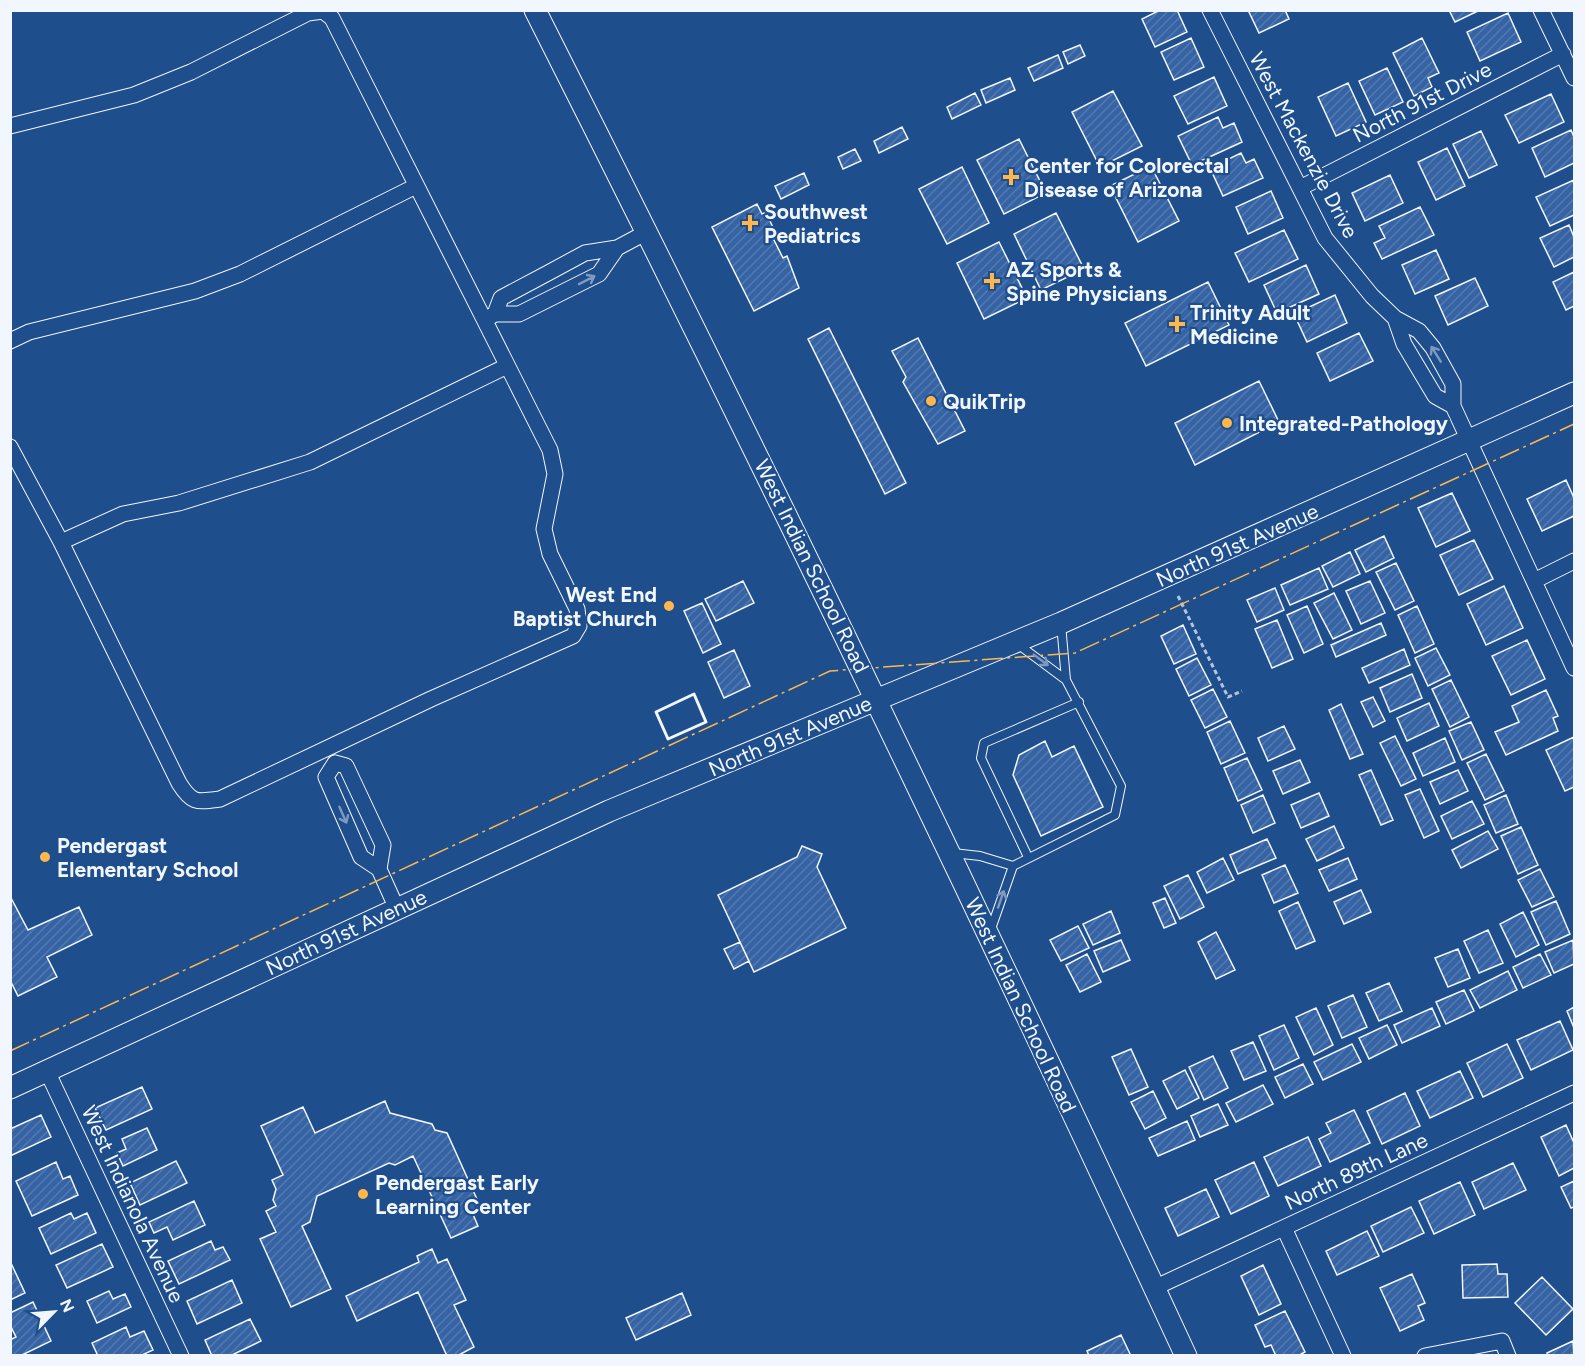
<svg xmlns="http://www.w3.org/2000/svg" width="1585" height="1366" font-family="Figtree,sans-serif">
	<defs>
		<pattern id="building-hatch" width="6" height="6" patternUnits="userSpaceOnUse" patternTransform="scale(1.5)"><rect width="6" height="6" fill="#3563a3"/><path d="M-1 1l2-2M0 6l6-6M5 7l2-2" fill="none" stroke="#537ab1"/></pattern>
	</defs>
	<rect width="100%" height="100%" fill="#1f4e8c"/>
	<path fill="url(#building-hatch)" stroke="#f2f6ff" stroke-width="1.5" d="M1160,10H1177L1187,32L1155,47L1142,19Z
		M1248,10H1285L1289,19L1259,33Z
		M1449,10H1480L1455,22Z
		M1508,13L1521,42L1480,61L1467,32Z
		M1191,38L1204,67L1174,80L1161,52Z
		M1422,38L1439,73L1428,78L1432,87L1414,96L1393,53Z
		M1080,45L1085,56L1068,64L1063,52Z
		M1058,55L1063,68L1034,81L1028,68Z
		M1387,68L1403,102L1375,115L1359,81Z
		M1214,77L1227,106L1188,124L1174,96Z
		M1010,78L1015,90L986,103L981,90Z
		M1348,83L1366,122L1336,136L1318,97Z
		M1113,91L1142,146L1100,167L1072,112Z
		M975,93L981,105L952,119L947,107Z
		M1551,94L1564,122L1519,143L1505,115Z
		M1218,117L1223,128L1234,123L1242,142L1192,165L1178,136Z
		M902,127L908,139L879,153L874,141Z
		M1571,130L1574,137V163L1545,177L1532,148Z
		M1481,131L1497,165L1469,178L1453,144Z
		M1019,139L1046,193L1004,214L977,160Z
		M1447,148L1465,186L1436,200L1418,162Z
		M855,149L861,161L843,169L838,157Z
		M1241,153L1246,163L1254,159L1263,178L1223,196L1210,168Z
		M1151,166L1179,221L1138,242L1110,186Z
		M962,167L989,223L947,244L919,189Z
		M804,173L809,185L781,199L775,186Z
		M1390,175L1403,203L1365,221L1352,193Z
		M1574,180V215L1550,226L1536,197Z
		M1271,191L1283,218L1248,234L1236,207Z
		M757,204L762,214L766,212L774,230L770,232L783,258L787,256L799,288L754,311L712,227Z
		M1420,207L1434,235L1382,259L1374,243L1385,238L1379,226Z
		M1056,213L1084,269L1041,290L1014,234Z
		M1569,225L1574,237V257L1554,267L1540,238Z
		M1284,230L1298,259L1249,282L1235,253Z
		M999,242L1027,298L984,319L957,263Z
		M1436,250L1449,279L1415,294L1402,265Z
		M1306,265L1319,294L1277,313L1264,285Z
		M1574,272V306L1566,310L1553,282Z
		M1475,278L1488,306L1448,325L1435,296Z
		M1208,282L1229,325L1146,366L1125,323Z
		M1335,295L1347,323L1307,342L1294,314Z
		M829,328L906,483L885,494L808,339Z
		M1359,333L1373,361L1330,381L1317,353Z
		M918,338L965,431L938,444L903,382L906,377L892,351Z
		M1259,381L1279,422L1195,465L1175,423Z
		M1566,480L1574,498V516L1542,531L1527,499Z
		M1452,493L1470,531L1436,547L1418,508Z
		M1384,536L1394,558L1366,572L1355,550Z
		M1474,540L1493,579L1459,595L1440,555Z
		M1350,552L1360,574L1333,587L1322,566Z
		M1396,563L1414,601L1395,610L1376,572Z
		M1319,568L1328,589L1290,605L1281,585Z
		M743,581L754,603L716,621L705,599Z
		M1370,581L1385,613L1361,624L1346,591Z
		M1504,586L1523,628L1486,645L1467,604Z
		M1275,588L1284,610L1257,622L1247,600Z
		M1334,593L1352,630L1333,639L1314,603Z
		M702,603L721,644L703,653L684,611Z
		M1307,606L1323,644L1304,653L1287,615Z
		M1417,606L1434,644L1415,653L1398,615Z
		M1277,620L1293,659L1272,668L1255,629Z
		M1381,623L1386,635L1336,657L1331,645Z
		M1183,625L1196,654L1174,664L1161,636Z
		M1527,640L1545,679L1511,695L1492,656Z
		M1436,648L1450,675L1428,686L1415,658Z
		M1404,649L1410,665L1369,683L1362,668Z
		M734,650L750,686L724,698L708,662Z
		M1197,658L1211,685L1189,696L1176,669Z
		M1412,674L1422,698L1390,712L1380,688Z
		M1451,680L1469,717L1450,727L1432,689Z
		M1213,689L1227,717L1205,728L1191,700Z
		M1546,690L1558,716L1553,718L1558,731L1506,755L1495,732L1519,722L1512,706Z
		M1373,697L1385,721L1373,727L1361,702Z
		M1429,703L1439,726L1407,741L1397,718Z
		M1341,704L1363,754L1350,759L1329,710Z
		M1230,721L1245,753L1221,764L1207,732Z
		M1471,722L1484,750L1462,760L1449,731Z
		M1284,726L1295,749L1268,761L1258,738Z
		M1395,736L1416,779L1401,786L1380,743Z
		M1574,737V787L1565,791L1546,750Z
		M1445,738L1455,762L1423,776L1413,753Z
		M1045,741L1052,757L1074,746L1103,807L1041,836L1013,775L1019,755Z
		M1486,754L1504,791L1485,800L1467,763Z
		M1247,758L1262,790L1238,801L1224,768Z
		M1300,760L1310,782L1283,794L1273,771Z
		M1371,770L1393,820L1381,825L1359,775Z
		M1458,770L1468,791L1440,804L1430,782Z
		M1420,789L1439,831L1424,838L1405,795Z
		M1319,793L1329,816L1301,828L1291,805Z
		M1263,795L1275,823L1253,833L1241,805Z
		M1506,795L1518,824L1496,833L1484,805Z
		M1472,801L1484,824L1452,839L1441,816Z
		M1334,826L1344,848L1317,861L1306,839Z
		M1521,827L1538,865L1518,874L1501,836Z
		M1488,831L1498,849L1461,868L1452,850Z
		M1267,839L1276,858L1238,874L1230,855Z
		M802,846L822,854L817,867L846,928L754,972L718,895L797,857Z
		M1223,858L1234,880L1207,893L1197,872Z
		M1348,858L1357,879L1329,891L1319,870Z
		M1285,865L1298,893L1274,903L1262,875Z
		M1540,869L1554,897L1532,907L1518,880Z
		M1188,875L1204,907L1180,919L1164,886Z
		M1361,890L1371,912L1344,924L1334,902Z
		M10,896L28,930L79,907L92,935L47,957L57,977L18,996L10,980Z
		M1165,898L1176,923L1164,928L1153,903Z
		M1556,901L1570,934L1546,945L1531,912Z
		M1298,902L1315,941L1296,949L1279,911Z
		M1111,911L1120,933L1093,945L1083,924Z
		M1523,912L1539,945L1516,957L1500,924Z
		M1078,926L1089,948L1061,961L1050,940Z
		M1488,930L1503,963L1479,973L1464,941Z
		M1216,932L1235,970L1216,979L1198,942Z
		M1121,940L1130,960L1103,972L1094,951Z
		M1573,940L1574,964L1554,973L1545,952Z
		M740,942L749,961L734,969L724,949Z
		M1458,949L1470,978L1448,987L1435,958Z
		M1087,954L1101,982L1080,992L1066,965Z
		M1540,954L1551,975L1523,988L1513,967Z
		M1508,971L1517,990L1480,1008L1470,990Z
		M1389,983L1402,1011L1379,1021L1366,993Z
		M1464,990L1474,1011L1446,1024L1436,1002Z
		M1353,995L1367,1027L1342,1038L1328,1006Z
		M1574,1007V1028L1567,1011Z
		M1316,1008L1333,1045L1314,1055L1296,1017Z
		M1432,1008L1440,1026L1402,1043L1394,1025Z
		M1560,1021L1573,1050L1531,1070L1517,1040Z
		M1284,1025L1299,1058L1274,1070L1259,1036Z
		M1387,1025L1397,1045L1369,1059L1359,1038Z
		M1253,1042L1266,1071L1244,1080L1231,1051Z
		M1352,1044L1361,1062L1323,1080L1314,1062Z
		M1507,1044L1523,1078L1483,1097L1467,1063Z
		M1131,1049L1148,1087L1129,1095L1112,1057Z
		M1213,1056L1228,1088L1204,1100L1189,1067Z
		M1303,1064L1313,1084L1285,1098L1275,1077Z
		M1185,1070L1199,1098L1177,1109L1163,1081Z
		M1460,1071L1473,1098L1430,1118L1417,1091Z
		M1263,1085L1273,1104L1236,1122L1226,1103Z
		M142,1087L152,1109L106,1130L95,1108Z
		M1153,1091L1166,1118L1145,1129L1131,1102Z
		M1405,1093L1420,1126L1382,1144L1367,1111Z
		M385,1101L390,1113L432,1124L435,1130L447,1133L481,1208L472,1212L478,1226L451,1238L413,1156L395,1165L389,1163L317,1196L310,1222L302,1226L331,1289L291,1307L260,1239L276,1232L266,1211L276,1206L273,1200L276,1189L272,1180L283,1175L261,1126L303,1107L315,1133Z
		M1218,1104L1228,1125L1200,1137L1191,1116Z
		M1354,1110L1370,1143L1330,1162L1319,1139L1331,1133L1326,1123Z
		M41,1115L51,1137L10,1156V1129Z
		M1187,1121L1195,1140L1158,1156L1149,1138Z
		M1566,1125L1574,1143V1168L1559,1176L1541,1137Z
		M147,1128L157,1150L123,1166L117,1153L126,1149L122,1139Z
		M1308,1137L1321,1166L1278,1186L1264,1157Z
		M176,1161L187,1183L140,1205L130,1183Z
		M56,1162L63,1179L70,1176L78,1195L32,1216L16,1181Z
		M1254,1162L1269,1196L1231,1214L1215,1180Z
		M1513,1163L1526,1190L1484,1209L1472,1182Z
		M1574,1181V1207L1571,1208L1561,1187Z
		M1460,1182L1475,1215L1434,1234L1419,1201Z
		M1206,1189L1219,1217L1178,1236L1165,1208Z
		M194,1201L205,1225L173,1240L167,1227L154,1233L149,1222Z
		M1411,1207L1424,1233L1383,1252L1371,1226Z
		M71,1213L74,1219L87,1213L96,1233L51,1254L39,1228Z
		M1367,1231L1379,1256L1337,1275L1326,1251Z
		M211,1241L215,1250L223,1247L230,1260L179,1284L168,1261Z
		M102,1244L113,1267L67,1288L56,1265Z
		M432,1249L438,1263L447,1259L466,1300L454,1305L474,1347L457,1356H447L418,1292L357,1321L346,1296L419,1262L417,1256Z
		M10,1261L25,1293L10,1300Z
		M1497,1264L1498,1274H1507L1508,1297L1463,1298L1462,1265Z
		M1263,1265L1281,1304L1259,1315L1241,1276Z
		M1412,1274L1425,1303L1418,1306L1424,1320L1400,1331L1380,1288Z
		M1542,1277L1573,1309L1546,1335L1515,1303Z
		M232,1280L242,1303L197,1324L187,1301Z
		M109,1291L113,1299L125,1294L131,1307L97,1323L87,1301Z
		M682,1293L691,1315L636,1340L626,1318Z
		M33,1302L51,1341L20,1356H10V1340L16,1337L10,1325V1313Z
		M1285,1311L1305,1352L1298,1356H1276L1271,1345L1265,1347L1255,1325Z
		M250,1319L261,1341L230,1356H212L205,1340Z
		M126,1327L130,1337L144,1331L153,1350L140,1356H98L92,1343Z
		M1121,1335L1131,1356H1089L1087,1351Z
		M1573,1341L1574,1356H1548L1547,1353Z"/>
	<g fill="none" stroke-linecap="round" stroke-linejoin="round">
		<defs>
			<path id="lane" d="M1019,645L1066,680
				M953,853L980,856L1013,866
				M1028,857L981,758L984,743L1079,702
				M991,929L1013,866L1115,815L1121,786L1066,680L1061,624"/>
			<path id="street" d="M1210,10L1325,238L1372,296L1395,318L1419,331L1433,348L1453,384V406L1574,668
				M1541,10L1574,78
				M10,126L134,95L191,72L308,13L323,11L332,18L550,450L555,474L544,529L550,554L577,609L579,626L573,636L431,699L220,799C197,802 192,804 179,783L61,542L10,447
				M1300,188L1563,54
				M495,314L501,298L548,273L585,253L617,248L647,232
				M488,318L495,314H519L599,274L617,248
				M1395,318L1404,344L1435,396L1453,406
				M10,341L29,332L195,291L240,274L416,186
				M61,542L123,514L179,503L310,462L507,366
				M1534,581L1574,561
				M335,763L326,777L361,857L379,869L397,909
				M335,763L346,766L383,845L379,869
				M47,1071L181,1356
				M1284,1228L1343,1356
				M1154,1288L1574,1093
				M1425,1356L1502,1341L1508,1356"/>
			<path id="secondary" d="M535,10C760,455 976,903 1186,1356
				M10,1088L609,811L1061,623L1574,393"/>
		</defs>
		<use href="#lane" stroke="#f2f6ff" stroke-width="10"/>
		<use href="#street" stroke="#f2f6ff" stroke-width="17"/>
		<use href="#secondary" stroke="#f2f6ff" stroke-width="23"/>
		<path stroke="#b3c4dc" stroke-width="3" stroke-dasharray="4.5 3" stroke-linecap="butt" d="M1178,596L1228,697L1242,691"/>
		<use href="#lane" stroke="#1f4e8c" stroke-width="8"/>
		<use href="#street" stroke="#1f4e8c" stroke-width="15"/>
		<use href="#secondary" stroke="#1f4e8c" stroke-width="21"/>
		<path stroke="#f2f6ff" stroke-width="3" d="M694,694L706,722L668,739L656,712Z"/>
		<path stroke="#ffb74d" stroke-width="1.5" stroke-dasharray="21 4.5 3 4.5" stroke-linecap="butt" d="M10,1051L830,671L1075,653L1574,424"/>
	</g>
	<defs><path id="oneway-shaft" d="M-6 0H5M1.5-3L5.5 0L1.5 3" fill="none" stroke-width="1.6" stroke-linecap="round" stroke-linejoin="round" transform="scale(1.5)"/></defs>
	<g stroke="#7e9ac0">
		<use href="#oneway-shaft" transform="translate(587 280) rotate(-27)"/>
		<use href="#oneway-shaft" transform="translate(1436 354) rotate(-122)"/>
		<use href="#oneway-shaft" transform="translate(1041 660) rotate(37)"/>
		<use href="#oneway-shaft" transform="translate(343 815) rotate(66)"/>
		<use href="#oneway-shaft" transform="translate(1001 899) rotate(-71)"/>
	</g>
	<g fill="#ffb74d" stroke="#1f4e8c" stroke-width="2">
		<path d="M1008 168h6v6h6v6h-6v6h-6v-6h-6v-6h6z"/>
		<path d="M747 214h6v6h6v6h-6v6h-6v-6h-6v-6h6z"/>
		<path d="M989 272h6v6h6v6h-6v6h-6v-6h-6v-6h6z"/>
		<path d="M1174 315h6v6h6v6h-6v6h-6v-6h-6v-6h6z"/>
		<circle cx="931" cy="401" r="6"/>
		<circle cx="1227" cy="423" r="6"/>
		<circle cx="669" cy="606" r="6"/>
		<circle cx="45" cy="857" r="6"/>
		<circle cx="363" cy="1194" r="6"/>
	</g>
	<g text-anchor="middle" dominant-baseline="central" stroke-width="4.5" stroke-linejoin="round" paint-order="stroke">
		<g font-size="21" fill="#f2f6ff" stroke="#1f4e8c">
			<text transform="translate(1422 102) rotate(-27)">North 91st Drive</text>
			<text transform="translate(1304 145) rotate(62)">West Mackenzie Drive</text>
			<text transform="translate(1237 545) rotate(-24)">North 91st Avenue</text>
			<text transform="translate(812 566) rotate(64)">West Indian School Road</text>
			<text transform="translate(790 736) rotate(-23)">North 91st Avenue</text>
			<text transform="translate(346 932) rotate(-25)">North 91st Avenue</text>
			<text transform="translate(1021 1005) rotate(65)">West Indian School Road</text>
			<text transform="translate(1356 1171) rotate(-25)">North 89th Lane</text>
			<text transform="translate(133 1204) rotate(65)">West Indianola Avenue</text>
		</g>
		<g font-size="21" font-weight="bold" fill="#f2f6ff" stroke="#1f4e8c" text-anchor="start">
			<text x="1024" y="165">Center for Colorectal<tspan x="1024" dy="24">Disease of Arizona</tspan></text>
			<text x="764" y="211">Southwest<tspan x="764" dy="24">Pediatrics</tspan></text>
			<text x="1006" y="269">AZ Sports &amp;<tspan x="1006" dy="24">Spine Physicians</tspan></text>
			<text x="1190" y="312">Trinity Adult<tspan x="1190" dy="24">Medicine</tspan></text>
			<text x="943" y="401">QuikTrip</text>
			<text x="1239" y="423">Integrated-Pathology</text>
			<text x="657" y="594" text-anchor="end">West End<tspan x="657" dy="24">Baptist Church</tspan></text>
			<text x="57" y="845">Pendergast<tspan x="57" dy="24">Elementary School</tspan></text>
			<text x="375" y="1182">Pendergast Early<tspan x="375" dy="24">Learning Center</tspan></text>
		</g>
	</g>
	<rect width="1585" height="1366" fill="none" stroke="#f2f6ff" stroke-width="24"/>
	<g transform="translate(54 1312) rotate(65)" stroke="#1f4e8c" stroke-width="4.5" paint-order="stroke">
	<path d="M0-4.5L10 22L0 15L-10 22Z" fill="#f2f6ff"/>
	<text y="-9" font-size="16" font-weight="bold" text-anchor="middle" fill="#f2f6ff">N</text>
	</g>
</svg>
